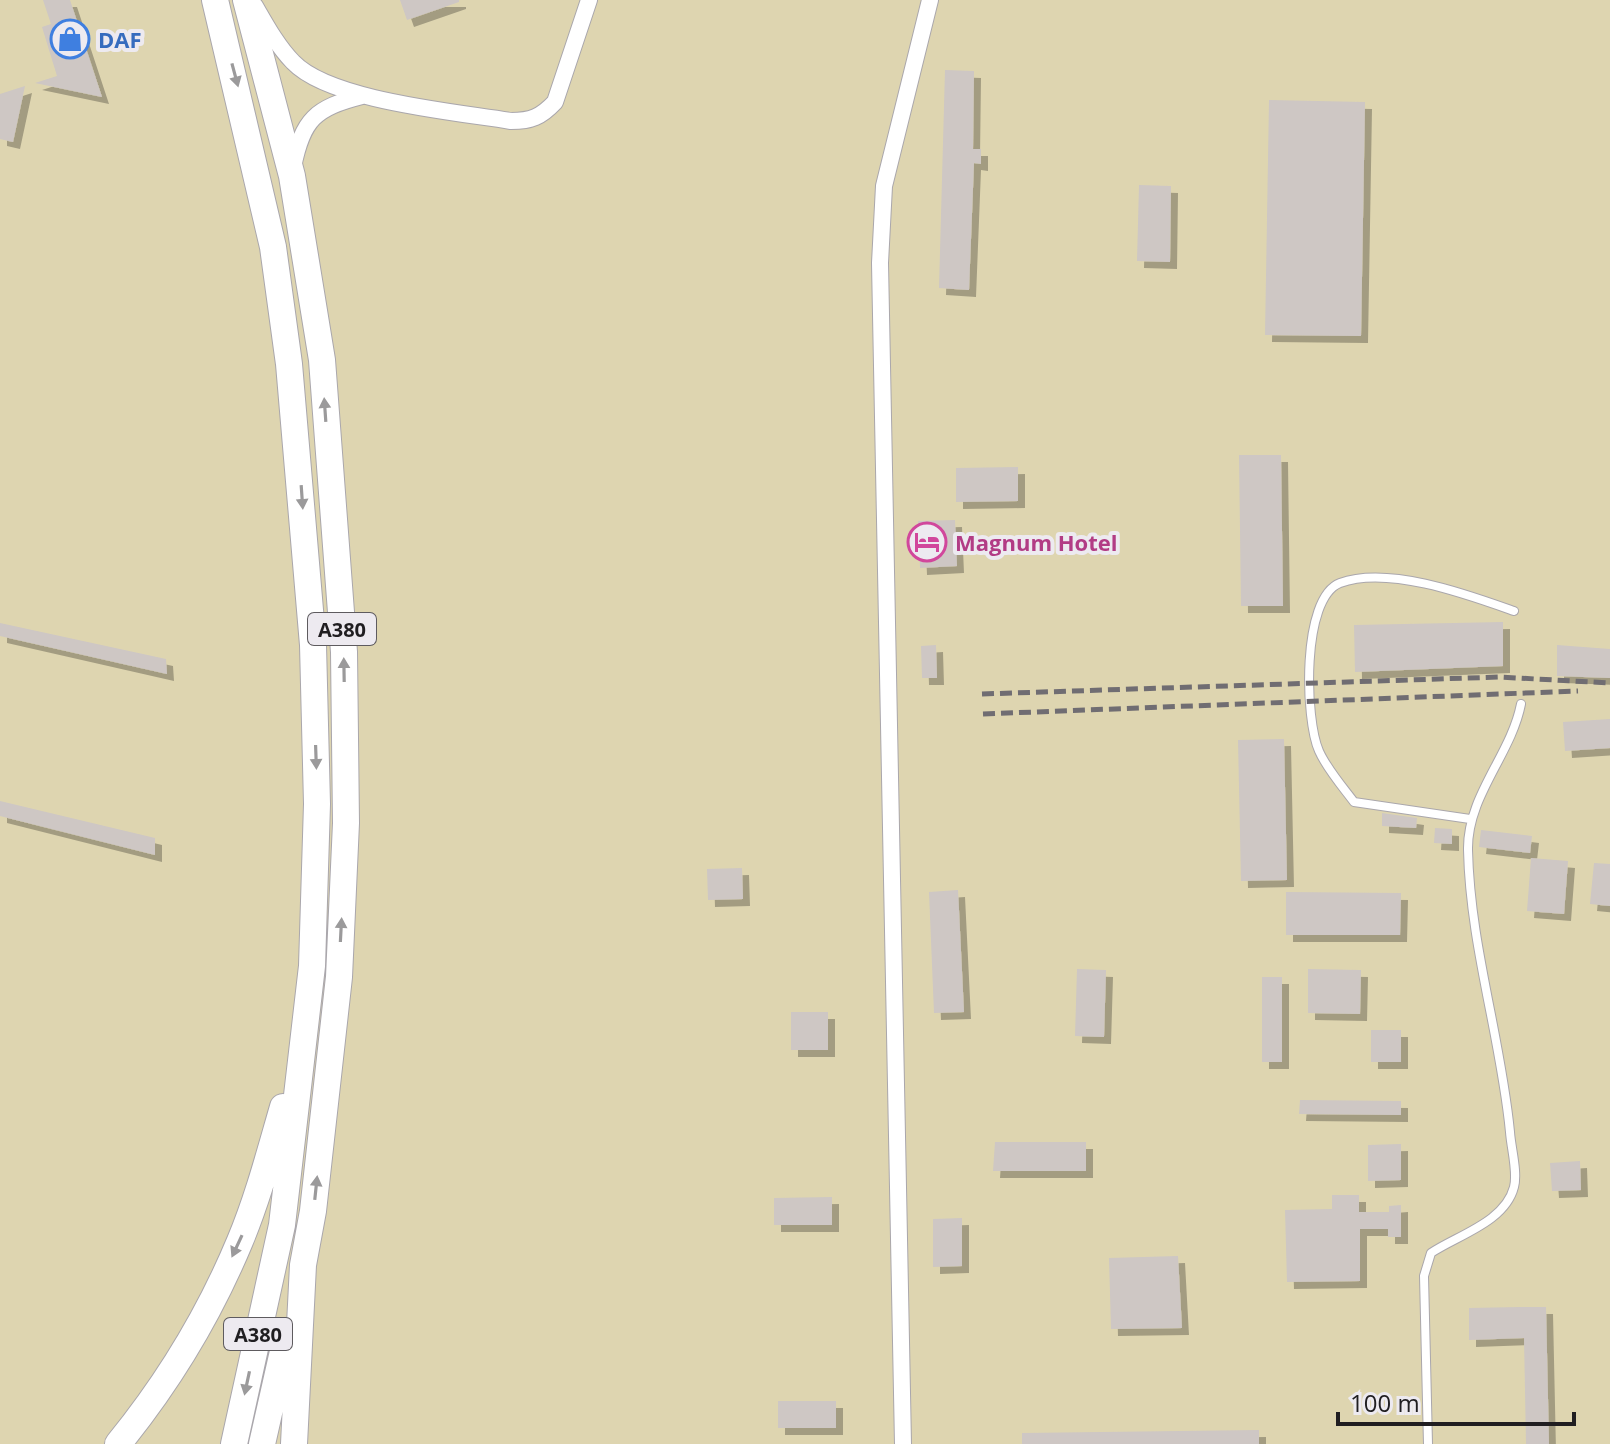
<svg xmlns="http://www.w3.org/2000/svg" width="1610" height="1444" font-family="'Open Sans',sans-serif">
	<defs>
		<filter id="shadow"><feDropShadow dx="7" dy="7" stdDeviation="0" flood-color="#0004"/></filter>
	</defs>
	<rect width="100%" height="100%" fill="#e0dde3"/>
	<path fill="#ded5b0" d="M0,0H1610V1444H0Z"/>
	<path fill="#cec7c4" filter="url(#shadow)" d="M43,0H70L102,97L35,83L57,76L42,27L51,24Z
		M400,0H459V2L407,20Z
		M945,70L974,71L973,149H981V164L974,163L969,290L939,288Z
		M25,86L13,142L0,139V94Z
		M1269,100L1365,102L1361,336L1265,335Z
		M1139,185L1171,186L1170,262L1137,261Z
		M1239,455H1281L1283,606H1241Z
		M1018,467V501L956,502V468Z
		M955,520L957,566L920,568L918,521Z
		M1503,622V666L1355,672L1354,625Z
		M0,623L166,659L167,674L0,636Z
		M936,645L937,678H922L921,646Z
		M1557,645L1610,649V678L1557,676Z
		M1610,719V748L1565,751L1563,722Z
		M1284,739L1287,880L1241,881L1238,740Z
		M0,801L155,838V855L0,816Z
		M1382,813L1417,818L1416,828L1382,826Z
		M1435,828L1452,829V844L1434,843Z
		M1481,830L1532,836L1530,853L1479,847Z
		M1531,858L1568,861L1564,914L1527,911Z
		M1594,863L1610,864V906L1590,904Z
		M742,868L743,899L708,900L707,869Z
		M958,890L964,1012L934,1013L929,892Z
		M1286,892L1401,893L1400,935H1286Z
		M1077,969L1106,970L1104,1037L1075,1036Z
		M1308,969L1361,970L1360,1014L1308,1013Z
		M1262,977H1282V1062H1262Z
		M791,1012H828V1050H791Z
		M1371,1030H1401V1062H1371Z
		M1300,1100L1401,1101V1115L1299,1114Z
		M995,1142H1086V1171H993Z
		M1401,1144V1180L1368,1181V1145Z
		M1580,1161L1581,1190L1552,1191L1550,1163Z
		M1332,1195H1359V1212H1389V1206L1401,1205V1237H1388V1229H1360V1281L1287,1282L1285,1210L1332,1209Z
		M832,1197V1225H774V1198Z
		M962,1218V1266L933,1267V1219Z
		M1178,1256L1182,1328L1111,1329L1109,1258Z
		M1520,1307H1546L1549,1444H1526L1524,1338L1469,1340V1308Z
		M778,1401H836V1428H778Z
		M1259,1430V1444H1022V1433Z"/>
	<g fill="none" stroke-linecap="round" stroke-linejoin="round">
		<defs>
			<path id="service" d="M1470,819L1354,802C1342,786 1327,769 1319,751C1305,720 1301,598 1340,583C1388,565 1469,595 1514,611
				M1428,1444L1424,1276L1431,1253C1458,1235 1505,1222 1514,1187C1518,1172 1511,1148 1510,1132C1501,1038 1470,945 1468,850C1467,796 1511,755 1521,704"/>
			<path id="minor" d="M255,6C266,25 278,47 293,62C330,101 457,112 511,121C531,121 541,117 555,102L589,0
				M293,167C303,119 315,108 362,96
				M903,1444L880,263L884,186L930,0"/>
			<path id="trunk" d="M215,0L273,247L289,364L313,645L317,804L312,966L282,1225L234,1444
				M246,0L292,176L322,360L344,652L346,823L339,977L313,1211L303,1265L294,1444
				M118,1444C167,1384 210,1313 240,1241C258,1198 270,1152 283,1107
				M262,1444L286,1338"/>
		</defs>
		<use href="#service" stroke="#aaa7ac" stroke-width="10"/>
		<use href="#minor" stroke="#aaa7ac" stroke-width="18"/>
		<use href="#trunk" stroke="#aaa7ac" stroke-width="28"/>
		<use href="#service" stroke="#fff" stroke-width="8"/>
		<use href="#minor" stroke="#fff" stroke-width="16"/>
		<use href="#trunk" stroke="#fff" stroke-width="26"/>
		<path stroke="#706d72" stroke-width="5" stroke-dasharray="12 6" stroke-linecap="butt" d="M982,694L1499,677L1610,683
			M983,714L1578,691"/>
	</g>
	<defs><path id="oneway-solid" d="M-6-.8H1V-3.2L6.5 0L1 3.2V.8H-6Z" transform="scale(2)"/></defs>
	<g fill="#9b9a9b">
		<use href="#oneway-solid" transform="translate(235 75) rotate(75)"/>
		<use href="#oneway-solid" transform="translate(325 410) rotate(-94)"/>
		<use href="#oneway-solid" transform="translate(302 497) rotate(86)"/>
		<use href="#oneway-solid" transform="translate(344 670) rotate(-91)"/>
		<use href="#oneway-solid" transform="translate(316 757) rotate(88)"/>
		<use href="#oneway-solid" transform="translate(341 930) rotate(-87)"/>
		<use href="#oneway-solid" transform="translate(316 1188) rotate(-84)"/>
		<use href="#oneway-solid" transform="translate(237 1246) rotate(115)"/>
		<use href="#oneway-solid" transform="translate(247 1383) rotate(102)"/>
	</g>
	<defs>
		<symbol id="shop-ring" viewBox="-11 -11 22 22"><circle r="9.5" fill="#edeaf0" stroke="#3f7fe0" stroke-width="1.5"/><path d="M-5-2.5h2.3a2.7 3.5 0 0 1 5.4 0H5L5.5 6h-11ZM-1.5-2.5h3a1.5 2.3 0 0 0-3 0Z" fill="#3f7fe0"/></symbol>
		<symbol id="hotel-ring" viewBox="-11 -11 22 22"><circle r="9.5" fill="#edeaf0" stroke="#d1479c" stroke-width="1.5"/><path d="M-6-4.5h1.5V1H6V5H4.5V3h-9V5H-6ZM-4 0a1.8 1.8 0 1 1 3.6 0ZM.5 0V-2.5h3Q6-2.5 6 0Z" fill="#d1479c"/></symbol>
	</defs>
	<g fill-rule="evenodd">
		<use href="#shop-ring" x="48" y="17" width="44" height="44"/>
		<use href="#hotel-ring" x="905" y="520" width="44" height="44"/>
	</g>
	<g text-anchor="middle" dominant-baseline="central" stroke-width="8" stroke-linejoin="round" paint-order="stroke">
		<g fill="#edeaf0" stroke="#5e5b5f" stroke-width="2">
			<rect x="308" y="613" width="68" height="32" rx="6"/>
			<rect x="224" y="1318" width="68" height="32" rx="6"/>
		</g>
		<g font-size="20" font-weight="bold" fill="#201e21">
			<text x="342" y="629">A380</text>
			<text x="258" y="1334">A380</text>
		</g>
		<g font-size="22" font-weight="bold" fill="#366cbe" stroke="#edeaf0" text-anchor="start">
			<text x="98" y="39">DAF</text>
		</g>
		<g font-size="22" font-weight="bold" fill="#b23c85" stroke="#edeaf0" text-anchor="start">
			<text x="955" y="542">Magnum Hotel</text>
		</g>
	</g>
	<path d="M1338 1412v12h236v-12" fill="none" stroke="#201e21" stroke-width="4"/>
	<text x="1350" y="1412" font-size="24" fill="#201e21" stroke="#edeaf0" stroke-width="6" paint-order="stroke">100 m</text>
</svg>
